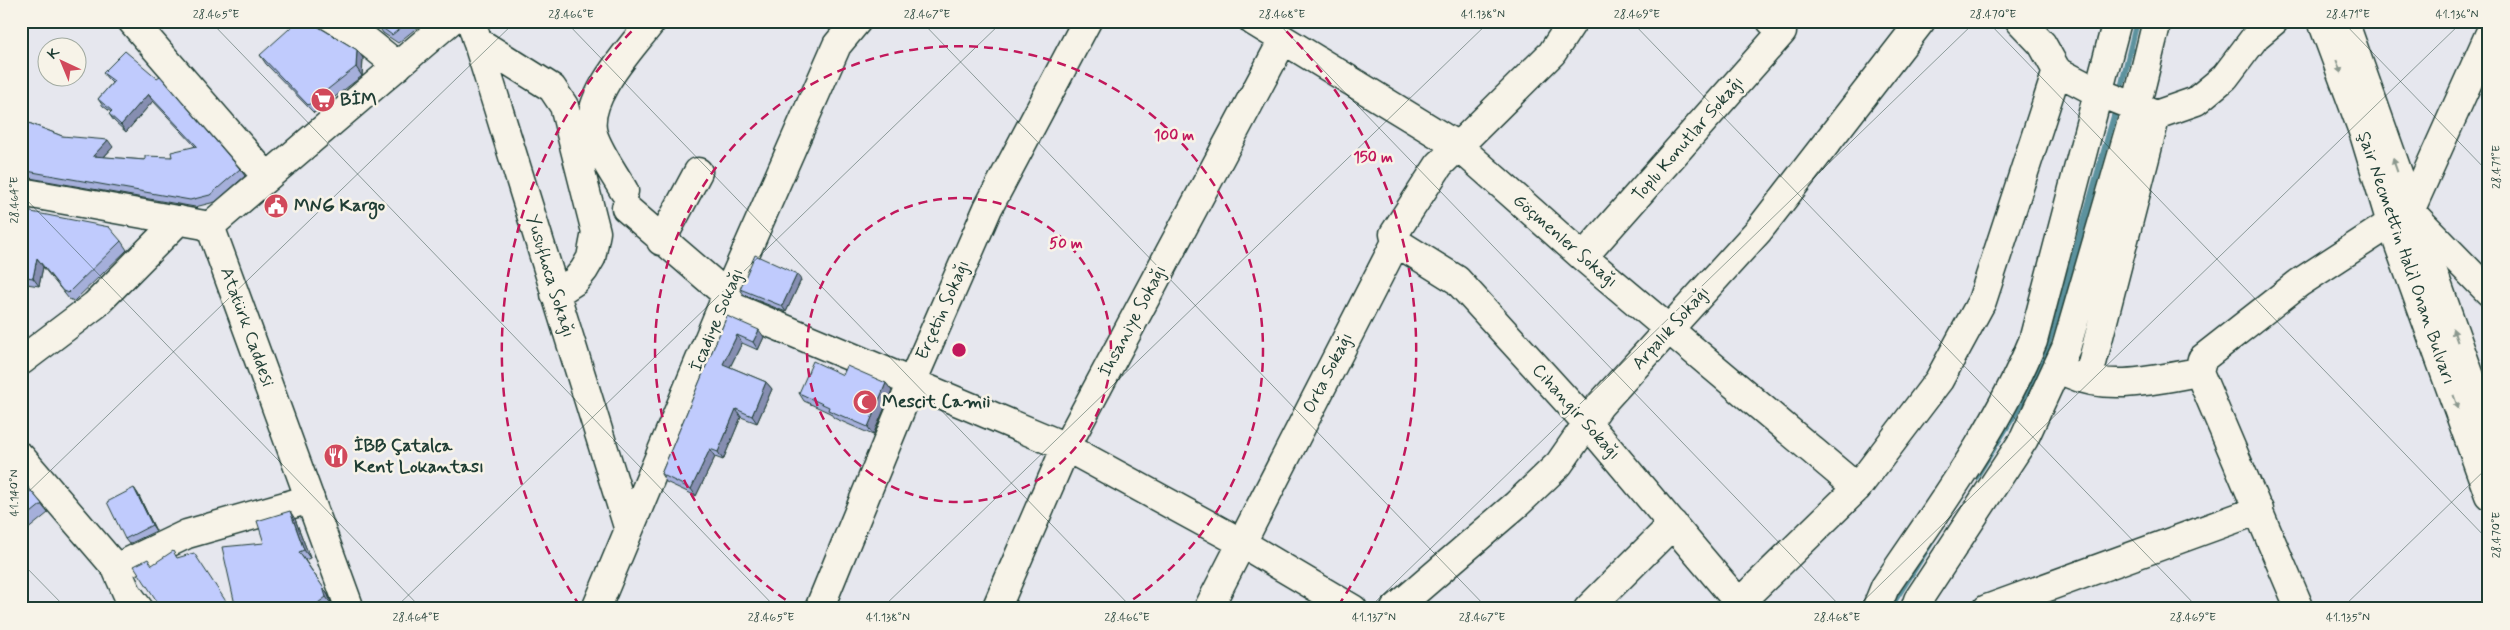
<svg xmlns="http://www.w3.org/2000/svg" width="2510" height="630" font-family="Mynerve,sans-serif">
	<rect width="100%" height="100%" fill="#e6e7ee"/>
	<filter id="ink" filterUnits="userSpaceOnUse"><feTurbulence type="fractalNoise" baseFrequency=".02" numOctaves="2"/><feDisplacementMap in="SourceGraphic" scale="10" xChannelSelector="R" yChannelSelector="G"/><feConvolveMatrix kernelMatrix="1 2 1 2 8 2 1 2 1" color-interpolation-filters="sRGB"/></filter>
	<g filter="url(#ink)">
		<g fill="none" stroke-linecap="round" stroke-linejoin="round">
			<path stroke="#5b929e" stroke-width="6" d="M2122,84L2137,21
				M1976,477L2026,396L2042,361L2056,319L2114,116
				M1893,609L1895,600L1931,543"/>
			<defs>
				<path id="minor" d="M132,21L267,177
					M331,21L367,41L398,66
					M471,21L629,530
					M1253,21L1459,147L1583,257L1857,488
					M2489,35L2410,211L2489,292
					M477,41L552,88L564,106L596,232L591,258L584,270L575,281L555,294
					M2057,71L2095,91L2156,115L2196,101L2225,77L2256,36L2274,21
					M624,191C614,173 599,153 593,134C583,98 631,49 652,21
					M626,208L727,295
					M210,226L450,21
					M661,241L698,172
					M1396,242L1457,280L1587,423L1739,603
					M1583,257L1782,32L1771,21
					M723,303L1066,447L1240,542L1353,609
					M21,361L95,305L179,220
					M2070,374C2109,392 2158,379 2199,372
					M2088,379L2156,115
					M21,457L116,568
					M139,609L127,593L116,568L187,534L310,499
					M596,609L727,295L837,45L857,21
					M819,609L912,382L988,208L1087,21
					M996,609L1066,447L1283,40
					M1208,609L1396,242L1394,234L1439,165L1552,53L1573,21
					M1395,609L1517,504L1559,464L1600,405L1759,230L1921,21
					M1588,609L1673,524
					M1736,609L1739,603L1857,488L1939,380L1982,301L2057,71L2042,44L2020,21
					M1876,609L1885,587C1939,507 1996,431 2033,341L2117,21
					M1915,609L1918,600L2024,439L2066,348L2136,107L2157,21
					M1987,609L2259,510
					M2300,609L2199,372L2202,359L2299,283L2391,223"/>
				<path id="major" d="M2322,21L2364,134L2391,223L2489,495
					M2344,21L2489,430
					M21,192L210,226L350,609"/>
			</defs>
			<use href="#minor" stroke="#1f3d34" stroke-width="31"/>
			<use href="#major" stroke="#1f3d34" stroke-width="31"/>
			<use href="#minor" stroke="#f7f3e8" stroke-width="28"/>
			<use href="#major" stroke="#f7f3e8" stroke-width="28"/>
		</g>
		<path fill="#a5afda" stroke="#1f3d34" d="M378,21H425L398,43L383,33L377,24Z
			M318,26L357,50L363,58L362,76L314,113L266,64L260,55Z
			M125,51L240,169L245,176L215,202L195,207L24,177H21V120L62,136L113,147L104,157L145,160L172,157L195,146L153,101L126,132L114,121L109,114L111,112L103,106L98,99L112,83L108,79L103,73Z
			M21,210L121,241L127,250L74,301L69,299L43,267L39,286L21,283Z
			M801,280L786,312L744,295L740,289Z
			M727,316L764,337L758,350L742,343L730,367L766,382L772,389L757,423L741,417L723,460L715,457L696,496L666,482L661,474Z
			M843,375L886,383L892,391L873,435L834,418L830,413L804,401L799,393Z
			M21,479L48,513L21,535Z
			M134,488L138,494L156,531L129,544L125,539Z
			M295,519L310,558L305,560L328,595L332,605L327,609H236L264,543Z"/>
		<path fill="#868eb1" stroke="#1f3d34" d="M357,50L363,58L362,76L356,67Z
			M148,94L153,101L126,132L121,125Z
			M108,140L113,147L98,163L93,156Z
			M37,258L43,267L39,286L33,278Z
			M797,274L801,280L786,312L782,306Z
			M759,330L764,337L758,350L753,342Z
			M737,335L742,343L728,371L723,364Z
			M766,382L772,389L757,423L752,416Z
			M886,383L892,391L873,435L868,427Z
			M736,409L741,417L723,460L718,452Z
			M710,449L715,457L696,496L691,489Z
			M134,488L138,494L156,531L152,525Z
			M290,511L295,519L310,558L304,550Z
			M299,552L328,595L332,605L326,597Z"/>
		<path fill="#c0cbfd" stroke="#1f3d34" d="M298,21H314L317,26L357,50L356,67L308,105L260,55Z
			M378,21H409L392,35L377,24Z
			M125,51L157,78L160,76L240,169L210,195L190,200L21,170V120L62,136L108,140L93,156L145,160V156L172,157L171,152L197,146L148,94L121,125L109,114L112,111L98,99L114,81L103,73Z
			M21,210L109,227L121,241L68,293L63,291L37,258L33,278L21,276Z
			M755,255L797,274L782,306L740,289Z
			M727,316L759,330L753,342L737,335L723,364L766,382L752,416L736,409L718,452L710,449L691,489L661,474Z
			M813,361L843,375L847,366L886,383L868,427L828,410L829,407L799,393Z
			M21,479L42,504L21,521Z
			M134,488L152,525L125,539L107,502Z
			M290,511L304,550L299,552L323,587L326,597L318,603L323,609H236L222,547L264,543L257,521Z
			M173,551L177,558L194,553L231,609H162L134,566L148,559L152,565Z"/>
		<defs><path id="oneway-solid" d="M-6-.8H1V-3.2L6.5 0L1 3.2V.8H-6Z" transform="scale(1.25)"/></defs>
		<g fill="#8b988e">
			<use href="#oneway-solid" transform="translate(2339 67) rotate(69)"/>
			<use href="#oneway-solid" transform="translate(2395 165) rotate(-109)"/>
			<use href="#oneway-solid" transform="translate(2455 335) rotate(-110)"/>
			<use href="#oneway-solid" transform="translate(2456 402) rotate(70)"/>
		</g>
	</g>
	<path fill="none" stroke="#1f3d34" stroke-width="1" stroke-opacity="0.45" d="M210,21L777,609M565,21L1133,609M921,21L1488,609M1276,21L1843,609M1631,21L2199,609M1987,21L2489,541M2342,21L2489,173M21,29L29,21M21,194L422,609M21,499L516,21M21,562L67,609M394,609L1003,21M881,609L1490,21M1368,609L1976,21M1855,609L2463,21M2341,609L2489,466"/>
	<g fill="none" stroke="#c2185b" stroke-width="2.5" stroke-dasharray="9 6">
		<circle cx="959" cy="350" r="152"/>
		<path d="M798 608A304 304 0 1 1 1120 608"/>
		<path d="M580 606A457 457 0 0 1 642 21M1276 21A457 457 0 0 1 1338 606"/>
	</g>
	<defs>
		<symbol id="supermarket-disc" viewBox="-11 -11 22 22"><circle r="9.5" fill="#d1495b" stroke="#f7f3e8"/><path d="M-6-5.5h2.5l.6 2H6L4.5 2H-2.5L-4.4-4H-6ZM-1.5 3.2a1.3 1.3 0 1 0 .1 0ZM3 3.2a1.3 1.3 0 1 0 .1 0Z" fill="#fff"/></symbol>
		<symbol id="civic-disc" viewBox="-11 -11 22 22"><circle r="9.5" fill="#d1495b" stroke="#f7f3e8"/><path d="M-.6-6.5H3V-4.5H.6V-3L4-1V1h2V6H-6V1h2V-1L-.6-3ZM-1.2 2.5V6h2.4V2.5Z" fill="#fff"/></symbol>
		<symbol id="mosque-disc" viewBox="-11 -11 22 22"><circle r="9.5" fill="#d1495b" stroke="#f7f3e8"/><path d="M3.5-4.9A6 6 0 1 0 3.5 4.9A5 5 0 1 1 3.5-4.9Z" fill="#fff"/></symbol>
		<symbol id="restaurant-disc" viewBox="-11 -11 22 22"><circle r="9.5" fill="#d1495b" stroke="#f7f3e8"/><path d="M-5-6h1v4h1v-4h1v4h1v-4h1v5L-1.5 .5V6h-2V.5L-5-1ZM5-6V6H3V1.5H1.5Q1.5-4 5-6Z" fill="#fff"/></symbol>
	</defs>
	<g fill-rule="evenodd">
		<use href="#supermarket-disc" x="309" y="86" width="28" height="28"/>
		<use href="#civic-disc" x="262" y="192" width="28" height="28"/>
		<use href="#mosque-disc" x="851" y="388" width="28" height="28"/>
		<use href="#restaurant-disc" x="322" y="442" width="28" height="28"/>
	</g>
	<g text-anchor="middle" dominant-baseline="central" stroke-width="5" stroke-linejoin="round" paint-order="stroke">
		<g font-size="18" font-weight="bold" fill="#1f3d34" stroke="#f7f3e8" text-anchor="start">
			<text x="340" y="100">BİM</text>
			<text x="294" y="206">MNG Kargo</text>
			<text x="882" y="402">Mescit Camii</text>
			<text x="354" y="446">İBB Çatalca<tspan x="354" dy="21">Kent Lokantası</tspan></text>
		</g>
		<g font-size="18" fill="#1f3d34" stroke="#f7f3e8">
			<text transform="translate(1688 139) rotate(-49)">Toplu Konutlar Sokağı</text>
			<text transform="translate(1565 241) rotate(41)">Göçmenler Sokağı</text>
			<text transform="translate(2406 258) rotate(71)">Şair Necmettin Halil Onan Bulvarı</text>
			<text transform="translate(550 276) rotate(73)">Yusufhoca Sokağı</text>
			<text transform="translate(943 310) rotate(-66)">Erçetin Sokağı</text>
			<text transform="translate(717 320) rotate(-67)">İcadiye Sokağı</text>
			<text transform="translate(1133 321) rotate(-62)">İhsaniye Sokağı</text>
			<text transform="translate(247 327) rotate(70)">Atatürk Caddesi</text>
			<text transform="translate(1671 328) rotate(-48)">Arpalık Sokağı</text>
			<text transform="translate(1328 373) rotate(-63)">Orta Sokağı</text>
			<text transform="translate(1576 412) rotate(48)">Cihangir Sokağı</text>
		</g>
	</g>
	<circle cx="959" cy="350" r="8" fill="#c2185b" stroke="#f7f3e8" stroke-width="2.5"/>
	<g font-size="15" text-anchor="middle" font-weight="bold" fill="#c2185b" stroke="#f7f3e8" stroke-width="5" stroke-linejoin="round" paint-order="stroke">
		<text x="1174" y="140">100 m</text>
		<text x="1373" y="162">150 m</text>
		<text x="1066" y="248">50 m</text>
	</g>
	<rect width="2510" height="630" fill="none" stroke="#f7f3e8" stroke-width="55"/>
	<g transform="translate(62 62) rotate(316)"><circle r="24" fill="#f7f3e8" stroke="#a1aaa0"/>
	<path d="M0-4L9 19L0 12L-9 19Z" fill="#d1495b"/>
	<text y="-8" font-size="14" font-weight="bold" text-anchor="middle" fill="#1f3d34">K</text>
	</g>
	<rect x="28" y="28" width="2454" height="574" fill="none" stroke="#1f3d34" stroke-width="2"/>
	<g font-size="12" text-anchor="middle" fill="#1f3d34">
		<text x="216" y="18">28.465°E</text>
		<text x="571" y="18">28.466°E</text>
		<text x="927" y="18">28.467°E</text>
		<text x="1282" y="18">28.468°E</text>
		<text x="1483" y="18">41.138°N</text>
		<text x="1637" y="18">28.469°E</text>
		<text x="1993" y="18">28.470°E</text>
		<text x="2348" y="18">28.471°E</text>
		<text x="2457" y="18">41.136°N</text>
		<text transform="translate(2496 167) rotate(-90)" y="4">28.471°E</text>
		<text transform="translate(14 200) rotate(-90)" y="4">28.464°E</text>
		<text transform="translate(14 493) rotate(-90)" y="4">41.140°N</text>
		<text transform="translate(2496 535) rotate(-90)" y="4">28.470°E</text>
		<text x="416" y="621">28.464°E</text>
		<text x="771" y="621">28.465°E</text>
		<text x="888" y="621">41.138°N</text>
		<text x="1127" y="621">28.466°E</text>
		<text x="1374" y="621">41.137°N</text>
		<text x="1482" y="621">28.467°E</text>
		<text x="1837" y="621">28.468°E</text>
		<text x="2193" y="621">28.469°E</text>
		<text x="2348" y="621">41.135°N</text>
	</g>
</svg>
